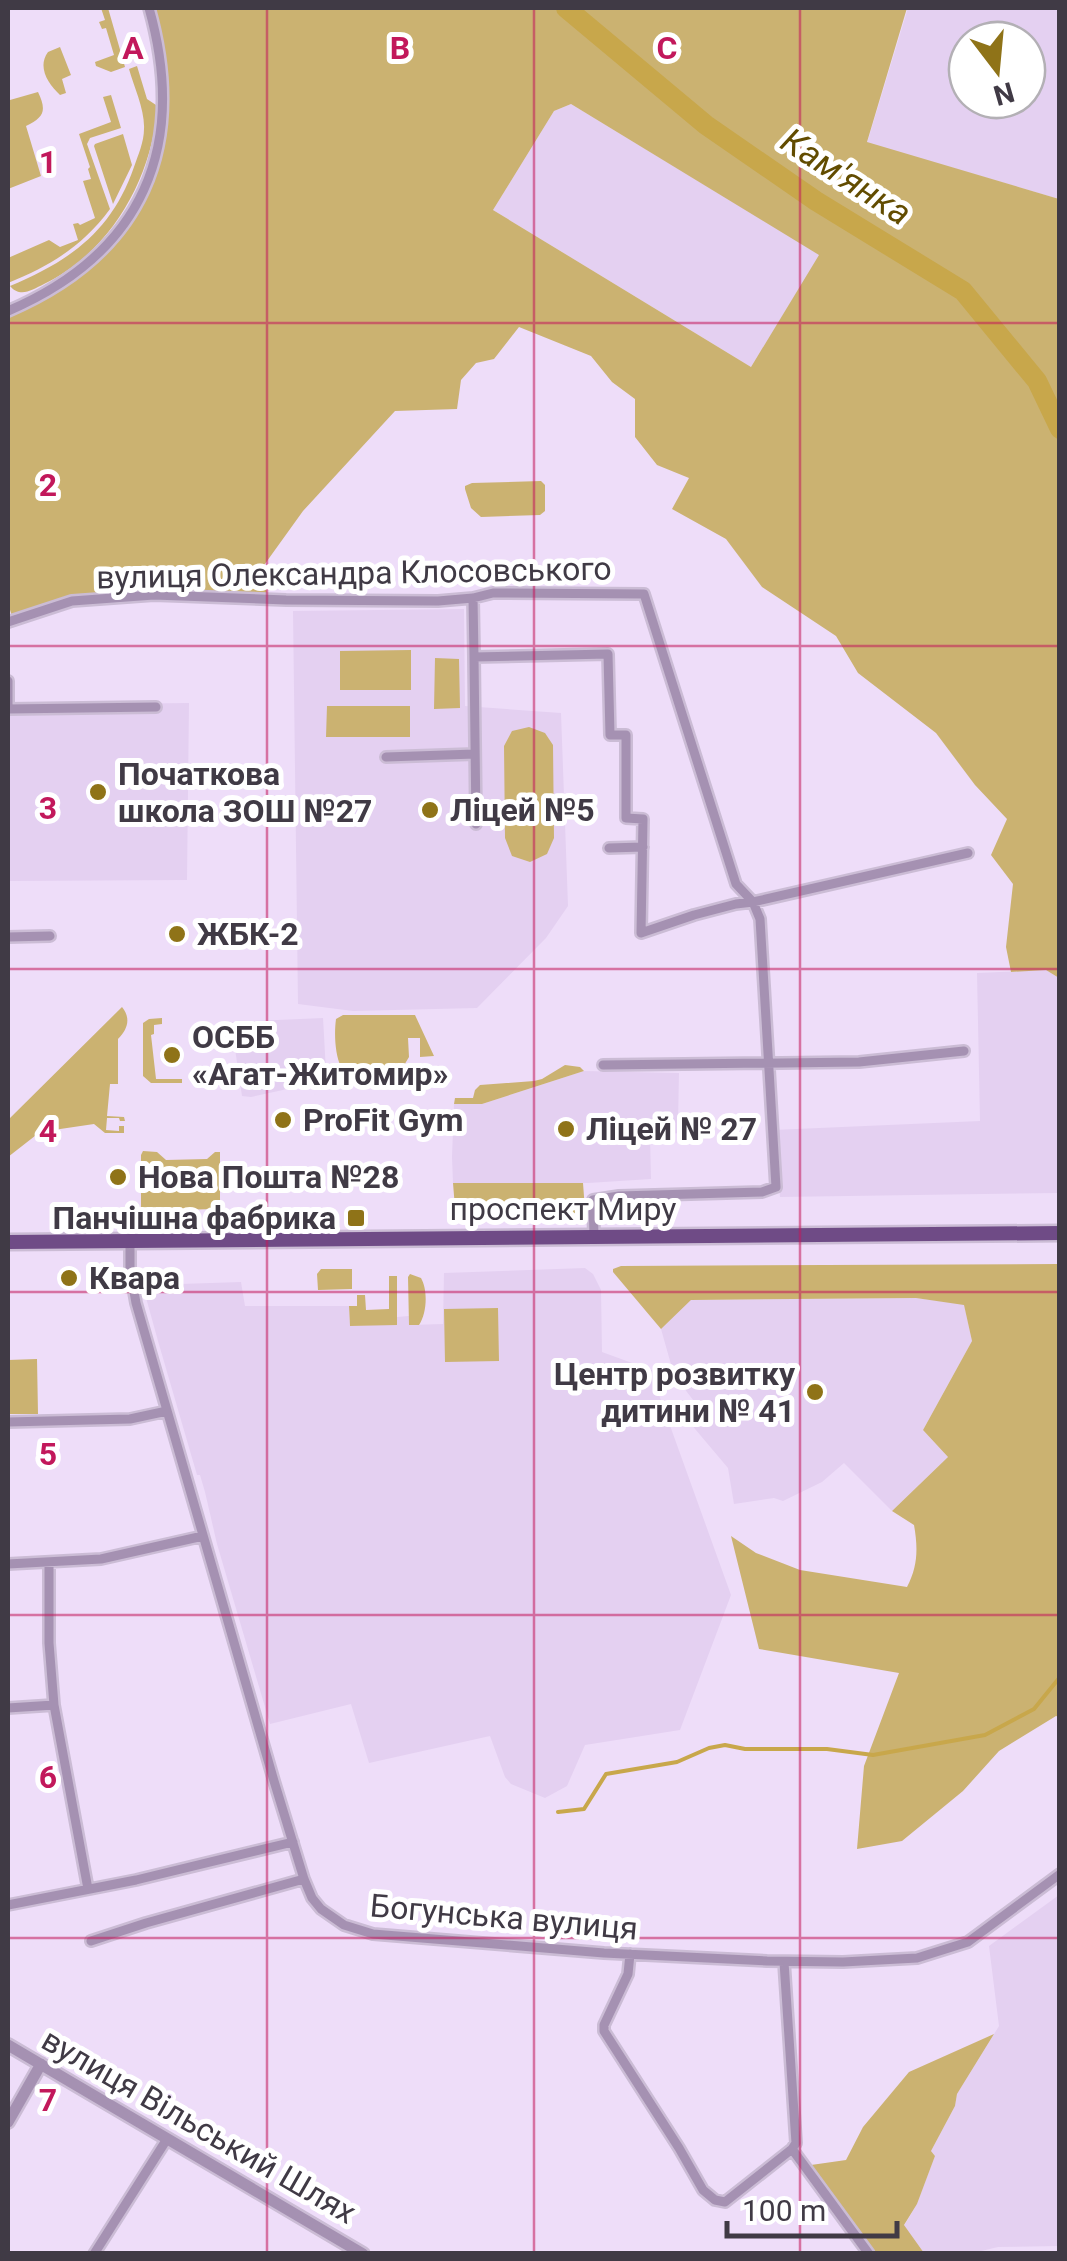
<svg xmlns="http://www.w3.org/2000/svg" width="1067" height="2261" font-family="Roboto,sans-serif">
	<rect width="100%" height="100%" fill="#eeddf9"/>
	<path fill="#e4d0f1" fill-rule="evenodd" d="M908,8H1059V199L867,143ZM967,40H1027V100H967Z
		M571,104L820,255L751,367L493,210L554,111Z
		M464,609L465,706L561,713L568,906L546,938L477,1008L353,1011L298,1004L293,611Z
		M189,703L187,880L8,881V705Z
		M1046,970L1059,978V1193L780,1197L773,1130L980,1121L977,973Z
		M323,1018L326,1071L283,1090L251,1097L242,1096L231,1022Z
		M584,1071L679,1073L678,1122L680,1133L650,1136L651,1179L588,1183H453L452,1157L454,1104H482Z
		M585,1268L593,1274L601,1290L602,1352L654,1371V1390L659,1395L731,1595L680,1730L585,1745L567,1786L545,1798L511,1784L505,1777L490,1736L369,1763L351,1704L270,1724L217,1544L205,1492L200,1475H197L158,1341L145,1294L146,1287L150,1285L241,1282L245,1306H349L350,1326L397,1324V1317L409,1316L410,1325L443,1324L444,1273Z
		M916,1298L964,1304L972,1341L923,1430L948,1457L892,1511L844,1463L822,1482L783,1501L774,1498L734,1504L728,1468L690,1423L702,1416L703,1413L674,1375L661,1329L691,1300Z
		M1059,1895V2246L998,2247L973,2253H924L904,2226L917,2204L935,2156L931,2151L955,2106L957,2094L999,2026L989,1946Z"/>
	<path fill="#cbb271" fill-rule="evenodd" d="M101,8H108L125,67L111,72L96,66L95,62L114,55L106,28L102,29L99,22L105,20Z
		M149,8H907L867,142L1059,199V978L1046,970L1011,972L1006,947L1013,884L991,855L1007,819L975,785L936,733L858,673L836,636L762,587L726,539L672,509L689,478L657,465L635,437V399L612,382L591,356L519,327L494,359L476,363L461,380L457,409L395,411L303,511L262,568L268,598L154,595L72,601L13,620L8,603V308L40,293L97,255L138,199L163,115ZM571,104L819,255L751,367L493,210L554,111Z
		M60,47L71,75L62,79L66,93L60,95C48,84 37,67 48,52Z
		M137,66L147,99L156,105L157,112C150,182 109,253 44,284C32,290 20,298 10,286C70,261 112,231 134,167C138,155 144,142 144,129C145,110 134,87 129,69Z
		M38,92C47,111 44,117 26,126L41,176L8,189V95L10,100Z
		M111,95L121,128L90,138L87,144L110,209C83,246 50,266 8,283V258L49,240L60,247L78,240L73,224L78,223L80,225L95,218L83,181L91,179L88,169L90,167L79,134L111,122L103,97Z
		M123,134L132,165L113,204L94,146L95,144Z
		M541,481L545,485V511L540,515L481,517L471,508L465,489V486L472,483Z
		M411,650V690H340V651Z
		M435,658L459,659L460,708L434,709Z
		M327,706H410V737H326Z
		M529,727L545,733L553,745L554,838L547,854L530,862L512,856L505,838L504,746L512,731Z
		M122,1007C131,1018 128,1029 118,1039V1084H110L107,1116L124,1117L125,1121H120L119,1118H107L106,1130L119,1131V1126H124V1133H105L94,1124L40,1132L8,1157V1120Z
		M343,1015H415L434,1056L420,1057V1038H408L409,1057L403,1067L393,1069L341,1067C335,1054 334,1034 336,1019Z
		M162,1018V1024L154,1025V1034L151,1035L156,1079H182V1083H151L143,1076V1023L149,1019Z
		M565,1065L580,1067L584,1071L482,1104H454L455,1098H473L475,1090L480,1085L534,1081L542,1079Z
		M143,1151L157,1152L166,1160L207,1159L215,1152H220V1202L214,1209L144,1211L141,1208V1155Z
		M453,1183H583L585,1210L581,1213L459,1214L455,1208Z
		M1059,1264V1717L1056,1716L999,1751L963,1791L902,1841L857,1849L864,1766L899,1673L759,1649L731,1536L756,1553L800,1570L907,1587C918,1566 918,1548 914,1525L892,1511L948,1457L923,1430L972,1341L964,1305L916,1298L691,1300L661,1329L613,1272V1269L621,1266Z
		M321,1269H352V1289L318,1290L317,1274Z
		M410,1274L421,1278C428,1290 427,1313 419,1325H409L408,1277Z
		M389,1276H397V1325L350,1326L349,1306H357V1295H365L366,1310L389,1309Z
		M498,1308L499,1361L445,1362L444,1309Z
		M37,1359L38,1414H8V1360Z
		M994,2034L957,2094L955,2106L931,2151L935,2156L917,2204L904,2225L924,2253H869L804,2166L846,2160L863,2127L909,2072Z"/>
	<g fill="none" stroke-linecap="round" stroke-linejoin="round">
		<path stroke="#c8a74b" stroke-width="4" d="M558,1812L584,1809L606,1774L677,1762L709,1748L725,1745L745,1749H827L873,1755L985,1735L1034,1709L1060,1677"/>
		<path stroke="#c8a74b" stroke-width="20" d="M566,8L706,125L816,201L963,291L1037,381L1060,429"/>
		<defs>
			<path id="minor" d="M8,311C143,253 188,147 149,8
				M473,598L474,657L608,654L610,735H626V818L643,819L641,933L694,915L736,904L753,902L968,853
				M8,622L72,601L154,595L286,600L438,601L473,598L493,593L644,594L736,884L753,902L760,919L776,1187L762,1192L619,1196L593,1200
				M474,657L476,824
				M8,681V709L156,707
				M386,757L475,754
				M609,848L643,847
				M8,937L50,936
				M603,1065L859,1062L964,1051
				M593,1200L594,1236
				M130,1241V1269L136,1303L274,1781L304,1879L312,1898L321,1909L344,1925L373,1934L604,1953L767,1961L843,1962L917,1958L968,1942L1060,1874
				M8,1422L130,1419L167,1411
				M49,1563V1643L54,1705L88,1889
				M8,1564L101,1559L203,1536
				M8,1708L54,1705
				M8,1905L136,1880L293,1842
				M91,1941L146,1923L304,1879
				M630,1954L628,1974L604,2025V2031L679,2148L703,2190L715,2200L725,2202L792,2149
				M784,1962L796,2143L792,2149
				M792,2149L869,2254
				M94,2254L167,2139"/>
			<path id="tertiary" d="M8,2045L363,2254
				M8,2122L41,2064"/>
			<path id="primary" d="M8,1242L1060,1233"/>
		</defs>
		<use href="#minor" stroke="#cbbcd5" stroke-width="14"/>
		<use href="#tertiary" stroke="#cbbcd5" stroke-width="16"/>
		<use href="#primary" stroke="#cbbcd5" stroke-width="19"/>
		<use href="#minor" stroke="#a591b2" stroke-width="9"/>
		<use href="#tertiary" stroke="#a591b2" stroke-width="11"/>
		<use href="#primary" stroke="#6f4b86" stroke-width="14"/>
	</g>
	<path fill="none" stroke="#c2185b" stroke-width="2.5" stroke-opacity="0.55" d="M267,8V2254M534,8V2254M800,8V2254M8,323H1060M8,646H1060M8,969H1060M8,1292H1060M8,1615H1060M8,1938H1060"/>
	<g fill="#8f7318" stroke="#fff" stroke-width="4">
		<circle cx="98" cy="792" r="10"/>
		<circle cx="430" cy="810" r="10"/>
		<circle cx="177" cy="934" r="10"/>
		<circle cx="172" cy="1055" r="10"/>
		<circle cx="283" cy="1120" r="10"/>
		<circle cx="566" cy="1129" r="10"/>
		<circle cx="118" cy="1177" r="10"/>
		<rect x="346" y="1208" width="20" height="20" rx="5"/>
		<circle cx="69" cy="1278" r="10"/>
		<circle cx="815" cy="1392" r="10"/>
	</g>
	<g text-anchor="middle" dominant-baseline="central" stroke-width="10" stroke-linejoin="round" paint-order="stroke">
		<g font-size="32" fill="#403a45" stroke="#fff">
			<text transform="translate(354 573) rotate(-1)">вулиця Олександра Клосовського</text>
			<text x="563" y="1209">проспект Миру</text>
			<text transform="translate(504 1917) rotate(5)">Богунська вулиця</text>
			<text transform="translate(199 2126) rotate(30)">вулиця Вільський Шлях</text>
		</g>
		<g font-size="32" font-weight="bold" fill="#403a45" stroke="#fff" text-anchor="start">
			<text x="118" y="774">Початкова<tspan x="118" dy="37">школа ЗОШ №27</tspan></text>
			<text x="450" y="810">Ліцей №5</text>
			<text x="197" y="934">ЖБК-2</text>
			<text x="192" y="1037">ОСББ<tspan x="192" dy="37">«Агат-Житомир»</tspan></text>
			<text x="303" y="1120">ProFit Gym</text>
			<text x="586" y="1129">Ліцей № 27</text>
			<text x="138" y="1177">Нова Пошта №28</text>
			<text x="336" y="1218" text-anchor="end">Панчішна фабрика</text>
			<text x="89" y="1278">Квара</text>
			<text x="795" y="1374" text-anchor="end">Центр розвитку<tspan x="795" dy="37">дитини № 41</tspan></text>
		</g>
		<g font-size="35" font-style="italic" fill="#624c00" stroke="#fff">
			<text transform="translate(846 177) rotate(33)">Кам'янка</text>
		</g>
	</g>
	<g font-size="32" text-anchor="middle" font-weight="bold" fill="#c2185b" stroke="#fff" stroke-width="10" stroke-linejoin="round" paint-order="stroke">
		<text x="133" y="59">A</text>
		<text x="400" y="59">B</text>
		<text x="667" y="59">C</text>
		<text x="48" y="173">1</text>
		<text x="48" y="496">2</text>
		<text x="48" y="819">3</text>
		<text x="48" y="1142">4</text>
		<text x="48" y="1465">5</text>
		<text x="48" y="1788">6</text>
		<text x="48" y="2111">7</text>
	</g>
	<rect width="1067" height="2261" fill="none" stroke="#403a45" stroke-width="20"/>
	<g transform="translate(997 70) rotate(164)"><circle r="48" fill="#ffffff" stroke="#b3b0b5" stroke-width="2.5"/>
	<path d="M0-8L18 38L0 25L-18 38Z" fill="#8f7318"/>
	<text y="-15" font-size="28" font-weight="bold" text-anchor="middle" fill="#403a45">N</text>
	</g>
	<path d="M727 2221v15h170v-15" fill="none" stroke="#403a45" stroke-width="5"/>
	<text x="742" y="2221" font-size="30" fill="#403a45" stroke="#ffffff" stroke-width="8" paint-order="stroke">100 m</text>
</svg>
